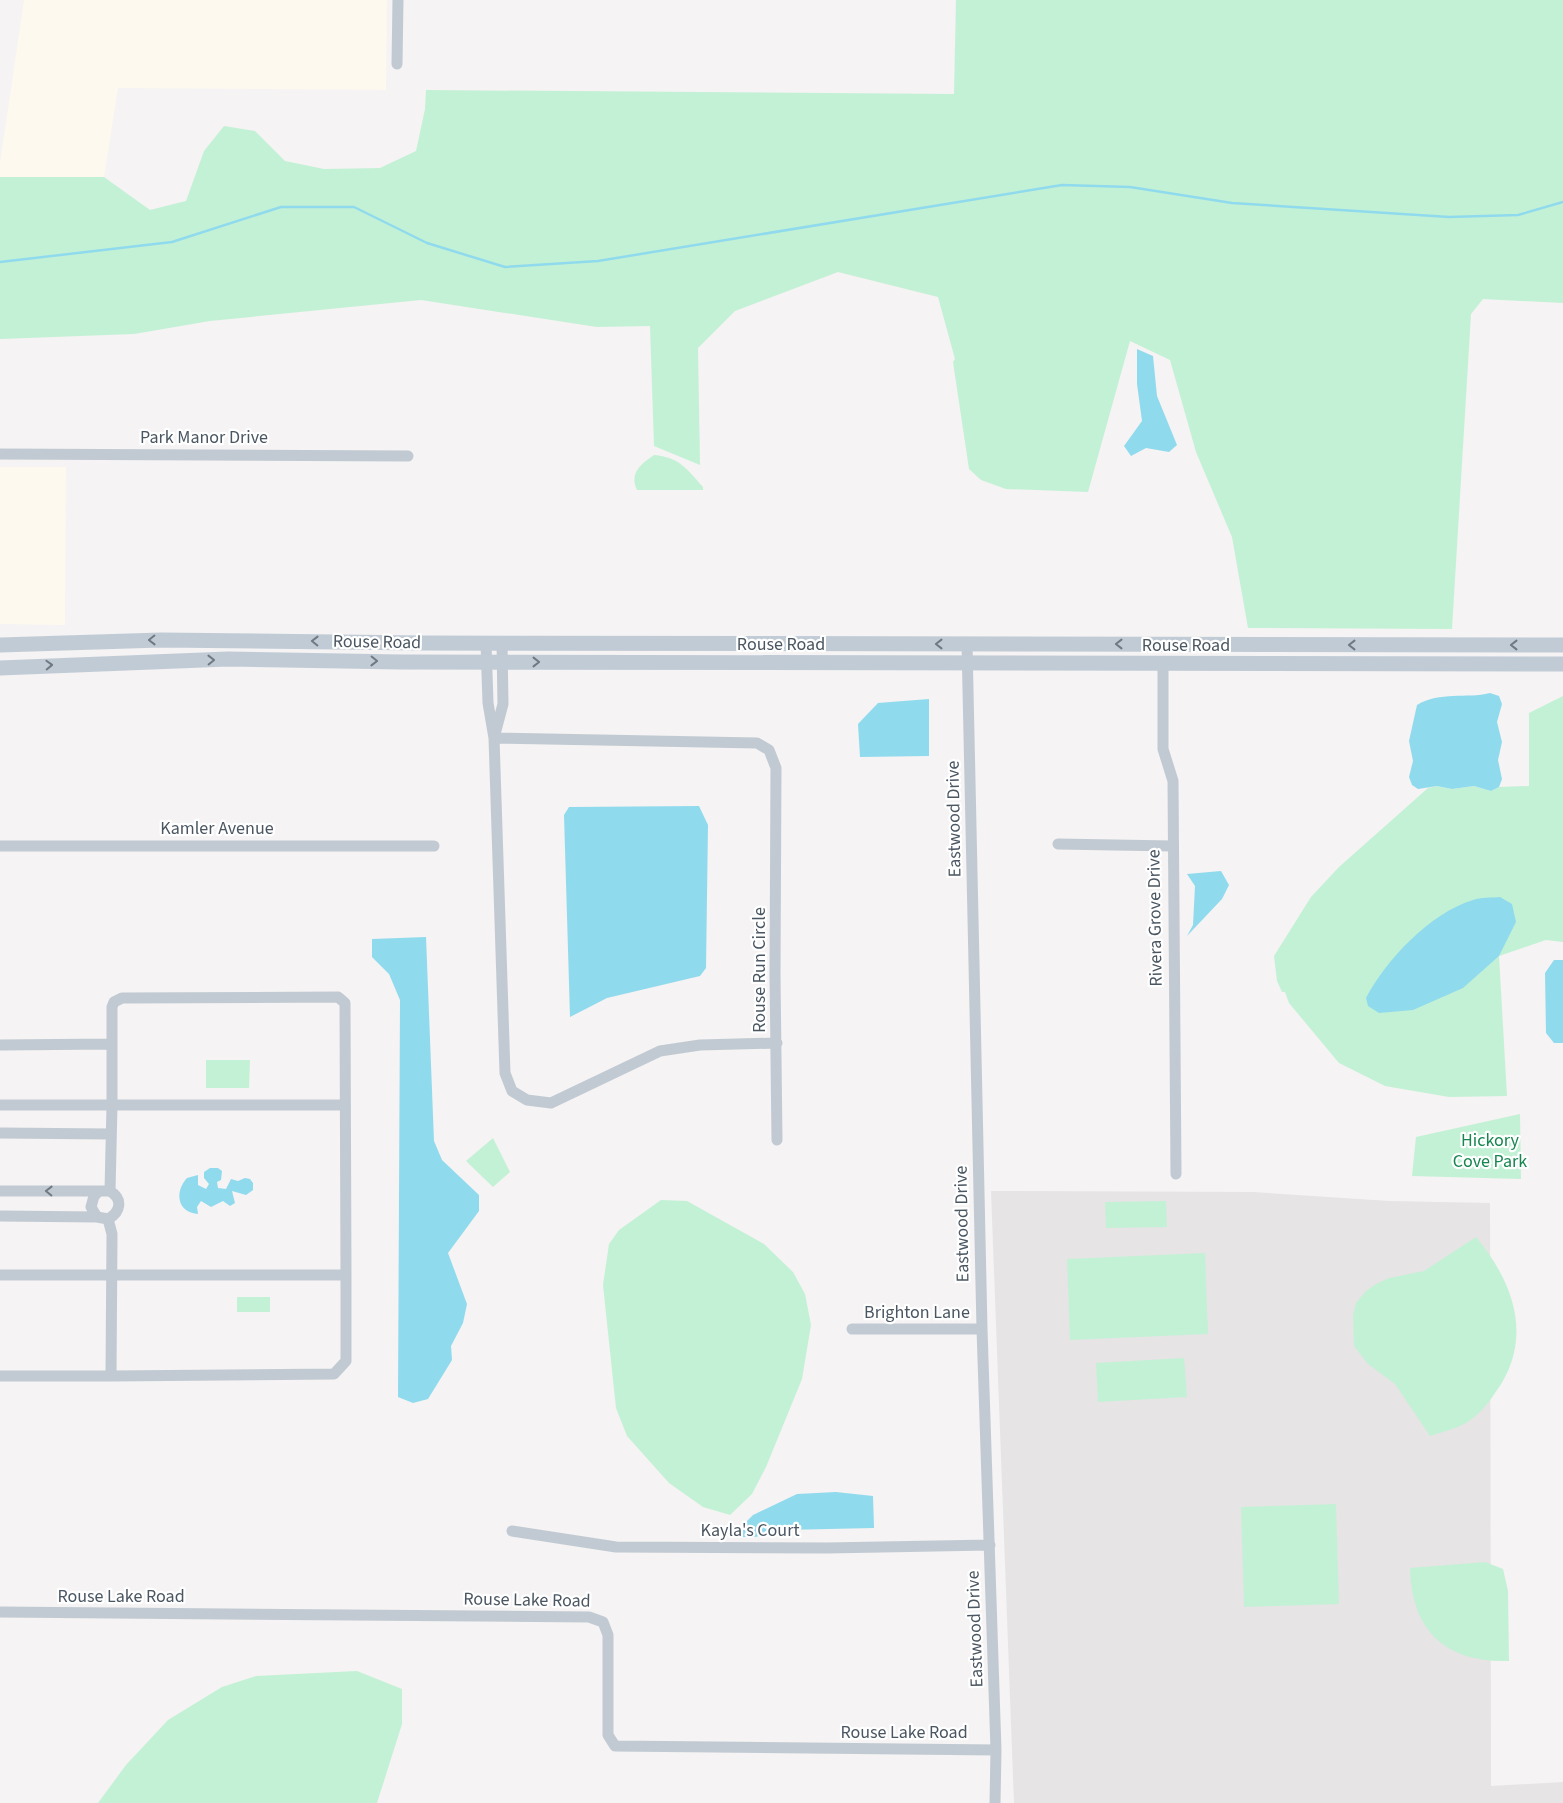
<svg xmlns="http://www.w3.org/2000/svg" width="1563" height="1803" font-family="'Source Sans 3',sans-serif">
	<rect width="100%" height="100%" fill="#f5f3f3"/>
	<path fill="#fdf9ef" d="M24,0H387L386,90L118,88L104,177H0V163Z
		M0,467H66L65,625L0,624Z"/>
	<path fill="#e6e4e5" d="M991,1191L1253,1192L1389,1201L1490,1203L1491,1786L1563,1782V1803H1014Z"/>
	<path fill="#c3f1d5" d="M956,0H1563V303L1483,299L1471,314L1452,629L1248,628L1232,537L1196,452L1170,360L1130,341L1088,492L1006,489L981,480L969,469L953,362L955,359L938,297L838,272L735,311L698,348L700,465L654,446L650,326L597,327L421,300L210,321L134,334L0,339V177H104L150,210L186,201L204,151L224,126L255,131L285,161L324,169L380,168L416,151L425,109L426,90L954,94Z
		M654,455C679,457 687,469 703,487V490H637C629,473 641,464 654,455Z
		M1563,696V942L1546,940L1499,956L1507,1096L1449,1097L1385,1086L1339,1063L1289,1003L1285,992H1282L1277,981L1274,956L1311,897L1339,867L1428,788L1437,786L1452,789L1474,786L1491,791L1499,787L1529,786V713Z
		M206,1060H250L249,1088H206Z
		M1520,1114L1521,1179L1412,1176L1416,1137Z
		M493,1138L510,1172L493,1187L466,1161Z
		M661,1200L687,1201L764,1244L793,1272L805,1294L811,1325L802,1379L766,1467L752,1494L730,1515L703,1507L669,1483L627,1436L616,1408L603,1285L609,1244L619,1230Z
		M1166,1201L1167,1227L1106,1228L1105,1202Z
		M1476,1237C1515,1284 1534,1340 1495,1393C1488,1404 1480,1413 1469,1421C1459,1428 1442,1432 1430,1436L1395,1384L1368,1364L1354,1346L1353,1315L1356,1303L1366,1291L1376,1284L1389,1278L1424,1271Z
		M1205,1253L1208,1334L1070,1340L1067,1259Z
		M237,1297H270V1312H237Z
		M1184,1358L1187,1397L1098,1402L1096,1363Z
		M1336,1504L1339,1604L1244,1607L1241,1507Z
		M1485,1562L1503,1569L1508,1591L1509,1661C1446,1663 1411,1631 1410,1568Z
		M357,1671L402,1689V1724L377,1803H98L126,1765L168,1720L222,1687L256,1676Z"/>
	<path fill="#90daee" d="M1137,349L1153,356L1157,396L1177,445L1169,452L1146,448L1131,456L1124,446L1142,421L1137,384Z
		M1490,693L1499,696L1502,704L1497,722L1502,742L1498,760L1502,779L1499,787L1491,791L1474,786L1452,789L1437,786L1418,789L1412,785L1409,777L1413,761L1409,741L1417,705C1440,691 1466,699 1490,693Z
		M929,699V756L860,757L858,724L878,703Z
		M699,806L708,825L706,968L700,976L607,998L570,1017L564,815L569,807Z
		M1221,871L1229,885L1222,899L1187,936L1193,925L1195,886L1187,874Z
		M1500,897L1512,904L1516,922L1499,956L1463,988L1413,1010L1379,1013L1368,1006L1366,998C1386,960 1430,913 1473,900C1481,897 1491,898 1500,897Z
		M426,937L434,1141L442,1160L479,1195V1211L448,1253L467,1304L463,1323L451,1346L452,1360L428,1399L413,1403L398,1397L400,1000L389,974L372,957V939Z
		M1554,960H1563V1043H1554L1546,1033L1545,973Z
		M210,1168H218L222,1171L221,1180L217,1182L218,1188L226,1189L231,1179L238,1181L245,1178L250,1179L253,1183V1190L246,1195L232,1191L235,1203L230,1206L223,1201L211,1207L201,1201L197,1207L198,1214C176,1212 175,1191 187,1178L198,1175V1185L206,1189L209,1184L204,1178V1172Z
		M836,1492L873,1496L874,1528L784,1530L755,1537H731L753,1515L797,1494Z"/>
	<g fill="none" stroke-linecap="round" stroke-linejoin="round">
		<path stroke="#90daee" stroke-width="2.5" d="M0,262L172,242L281,207H354L427,243L505,267L598,261L1062,185L1130,187L1232,203L1449,217L1518,215L1563,202"/>
		<path stroke="#c1cad2" stroke-width="11" d="M397,64L398,0
			M0,454L408,456
			M486,643L488,703L494,738L505,1073L512,1091L527,1100L551,1103L660,1051L700,1045L777,1043
			M967,644L982,1329L996,1750L995,1803
			M1163,663V749L1173,781L1176,1174
			M495,734L503,704L502,643
			M494,738L757,743L769,750L776,768L775,974L777,1140
			M1058,844L1172,846
			M0,846H434
			M0,1045L112,1044
			M0,1105H112L110,1191
			M0,1133L111,1134
			M0,1191H110C123,1199 121,1212 108,1219L97,1217L91,1207L94,1196L98,1192
			M0,1216L97,1217
			M0,1275H346L345,1003L338,997L122,998L114,1002L112,1007V1105H345
			M852,1329H982
			M0,1376H111L112,1234L108,1219
			M111,1376L334,1374L346,1361V1275
			M512,1531L616,1547L827,1548L990,1545
			M0,1612L589,1617L603,1622L608,1635V1735L615,1746L996,1750"/>
		<path stroke="#c1cbd6" stroke-width="15" d="M0,645L161,640L421,643L1563,645
			M0,668L228,659L401,662L1563,664"/>
	</g>
	<defs><path id="oneway-chevron" d="M-2-3.5L2.5 0L-2 3.5" fill="none" stroke-width="1.6" stroke-linecap="round" stroke-linejoin="round" transform="scale(1.25)"/></defs>
	<g stroke="#6e7984">
		<use href="#oneway-chevron" transform="translate(152 640) rotate(179)"/>
		<use href="#oneway-chevron" transform="translate(315 641) rotate(-179)"/>
		<use href="#oneway-chevron" transform="translate(939 644) rotate(-180)"/>
		<use href="#oneway-chevron" transform="translate(1119 644) rotate(180)"/>
		<use href="#oneway-chevron" transform="translate(1352 645) rotate(-180)"/>
		<use href="#oneway-chevron" transform="translate(1514 645) rotate(-180)"/>
		<use href="#oneway-chevron" transform="translate(211 660) rotate(-1)"/>
		<use href="#oneway-chevron" transform="translate(374 661) rotate(1)"/>
		<use href="#oneway-chevron" transform="translate(536 662)"/>
		<use href="#oneway-chevron" transform="translate(49 665) rotate(-2)"/>
	</g>
	<use stroke="#6e7983" href="#oneway-chevron" transform="translate(49 1191) rotate(-179)"/>
	<g text-anchor="middle" dominant-baseline="central" stroke-width="4.5" stroke-linejoin="round" paint-order="stroke">
		<g font-size="18" fill="#4a5661" stroke="#fff">
			<text x="204" y="437">Park Manor Drive</text>
			<text transform="translate(377 642) rotate(1)">Rouse Road</text>
			<text x="781" y="644">Rouse Road</text>
			<text x="1186" y="645">Rouse Road</text>
			<text transform="translate(954 819) rotate(-91)">Eastwood Drive</text>
			<text x="217" y="828">Kamler Avenue</text>
			<text transform="translate(1155 918) rotate(-91)">Rivera Grove Drive</text>
			<text transform="translate(759 970) rotate(-90)">Rouse Run Circle</text>
			<text transform="translate(962 1224) rotate(-91)">Eastwood Drive</text>
			<text x="917" y="1312">Brighton Lane</text>
			<text x="750" y="1530">Kayla's Court</text>
			<text x="121" y="1596">Rouse Lake Road</text>
			<text transform="translate(527 1600) rotate(1)">Rouse Lake Road</text>
			<text transform="translate(975 1629) rotate(-92)">Eastwood Drive</text>
			<text x="904" y="1732">Rouse Lake Road</text>
		</g>
		<g font-size="18" fill="#17864f" stroke="#fff">
			<text x="1490" y="1140">Hickory<tspan x="1490" dy="21">Cove Park</tspan></text>
		</g>
	</g>
</svg>
